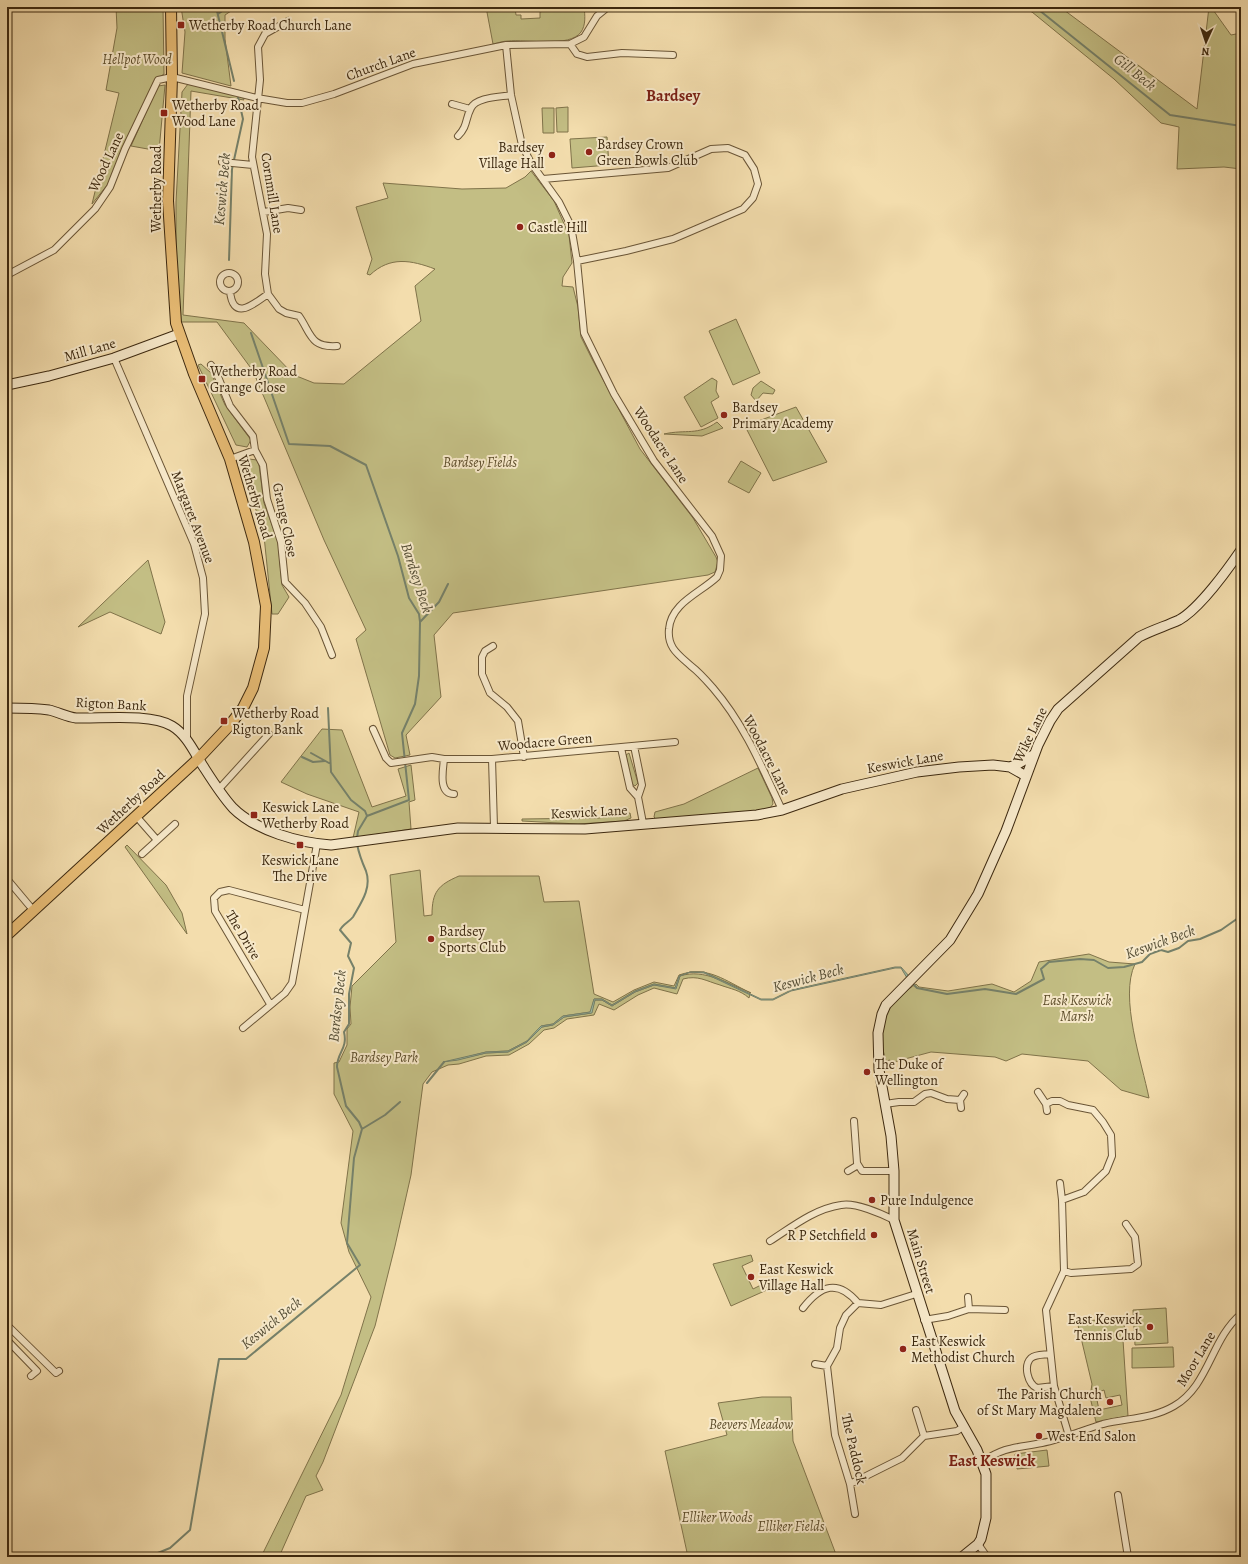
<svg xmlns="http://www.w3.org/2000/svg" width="1248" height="1564" font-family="Alegreya,serif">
	<rect width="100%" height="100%" fill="#f3ddad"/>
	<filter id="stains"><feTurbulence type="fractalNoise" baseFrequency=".005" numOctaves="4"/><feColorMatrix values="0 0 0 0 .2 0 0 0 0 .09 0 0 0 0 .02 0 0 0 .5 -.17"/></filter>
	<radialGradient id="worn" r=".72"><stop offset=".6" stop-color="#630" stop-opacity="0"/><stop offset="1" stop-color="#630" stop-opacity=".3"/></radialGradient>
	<path fill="#c3be84" stroke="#80734a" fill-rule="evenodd" d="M116,7H163L164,74L154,81L108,184L92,204L119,93L106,90L117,28Z
		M181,7H237L225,15V39L231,86L182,73L185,32Z
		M486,7H524L515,8L516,15H521V19L540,18V12L544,11V8L540,7H584C585,15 586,25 581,32C570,48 526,39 508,41C503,41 498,43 493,44Z
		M1024,7H1060L1197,109L1209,7H1211L1231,35L1241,33V169L1224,167L1177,169L1179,127L1161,123L1114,79L1032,12L1023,9Z
		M188,84L242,96L244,100L191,91L183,315L244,323L294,375L314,383L344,384L421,321L415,286L435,269C411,260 390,256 370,275L367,274L372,259L356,207L388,198L383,183L462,189L506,188L525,177L531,171L554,201L569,235L572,263L563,277L562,286L573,287L578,307L581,337L592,359L640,449L693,518L716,557L718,562L715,572L708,575L453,613L434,635L441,697L406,735L410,755L395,758L390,755L356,639L366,630L324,540L253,371L217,322H180L176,264V202L182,92Z
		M165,85L159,151L131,146L158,86Z
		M568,107V132H557L556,108Z
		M542,108H554V133H543Z
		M607,137L609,165L572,168L570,139Z
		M736,319L760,373L733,385L709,331Z
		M201,364L211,373L225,405L251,440L247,447L236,445L198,365Z
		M712,378L717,381L716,391L719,397L711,402L718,418L701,427L684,397Z
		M761,381L775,390L773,394L763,393L756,401L751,395L753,388Z
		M796,407L827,462L773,481L745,426Z
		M717,422L723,428L702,436L664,434C686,429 698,436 717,422Z
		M249,459L257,460L259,465L264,503L278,541L282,585L289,597L278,614H272L264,536L244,471V465Z
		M741,461L761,473L749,493L728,482Z
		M148,560L165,622L161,634L110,612L78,627Z
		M322,729L342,730L372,807L406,796L398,769L411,765L415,800L409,802L411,829L353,838L359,812L307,794L281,782Z
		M629,753L638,783L635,786L632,784L626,755Z
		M758,768L772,798L773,804L770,808L756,811L656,819L654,817L655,812L684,804Z
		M630,813L631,818L624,821L578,824L522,821V819L599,818Z
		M127,845L166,885L182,913L187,934L125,847Z
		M420,870L424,916L432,915C432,892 438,885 459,876H539L544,902L579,901L594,994L613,1002L634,990L654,982L674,986L679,975C708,965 725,981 751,993L704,972H690L679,976L676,988L654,984L635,991L612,1005L602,999H594L591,1012L563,1016L553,1024L541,1026L527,1041L508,1051L486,1052L455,1060L486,1053L508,1052L527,1042L542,1027L553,1025L564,1017L591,1013L595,1000H602L612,1006L635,992L654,985L676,988L680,976C705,968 727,984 750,994L749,998C740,990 731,989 720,985C706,981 698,975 683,979L677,994L654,988L638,995L614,1010L599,1004L594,1015L567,1019L554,1028L544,1030L529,1044L509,1055L486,1056L459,1064L448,1065L432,1072L423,1084L411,1175L395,1246L375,1326L323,1462L316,1476L323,1490L306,1496L279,1557H261L341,1395L371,1297L349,1252L341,1223L353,1131L334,1094V1063L339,1062L347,1045V1029L351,1024L350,1007L352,986L396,942L390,875Z
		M1089,954L1109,962L1135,964C1119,997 1142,1063 1149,1098L1121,1090L1088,1061L1022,1054L1006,1061L995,1057L931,1052L890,1063V1060L886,1061C884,1054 882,1047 881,1040C878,1015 898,996 916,984L919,987L948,991L992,984L1014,992L1031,981L1039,962Z
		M751,1255L753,1261L742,1266L753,1289L763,1284L765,1288L777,1282L778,1285L731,1306L713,1264Z
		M1166,1308L1168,1343L1135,1345L1133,1310Z
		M1125,1319L1123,1340L1128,1416L1096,1422L1090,1397L1092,1384L1077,1321ZM1104,1390L1106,1398L1120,1395L1122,1405L1099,1410L1097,1400L1100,1399L1099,1392Z
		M1173,1347L1174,1367L1132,1368V1348Z
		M762,1397H791L793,1441L837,1557H688L665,1451L727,1435L718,1403Z
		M1047,1450L1049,1466L1017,1469L1015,1454Z"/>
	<path fill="#9cbda6" stroke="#76816a" d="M895,967H901L909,976L907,978L901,968H895L791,991L773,1000H761L704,973L691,972L680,976L676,989L654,985L635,992L612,1006L602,1000H595L592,1013L564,1017L553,1025L542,1027L527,1042L508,1052L486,1053L458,1060L443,1062L486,1052L508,1051L527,1041L541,1026L553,1024L563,1016L590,1012L594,999H602L612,1005L635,991L654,984L675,988L679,976L690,972H704L761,999H773L791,990Z"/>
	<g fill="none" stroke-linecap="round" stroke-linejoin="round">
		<path stroke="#76816a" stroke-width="2" d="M216,7L234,81
			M1027,7L1039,10L1170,115L1241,126
			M218,14L228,7
			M229,260L232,169L243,119L238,97
			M251,333L289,444L330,446L366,465L398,556L409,598L419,614L420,622L419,676L415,704L402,733L409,800L367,816L358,831L357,838
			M420,622L439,602L448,584
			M328,708L331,772L351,800L365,811L367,816
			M311,753L329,763
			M302,757L313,762L325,761
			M357,844C359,854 362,862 366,871C372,888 361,903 353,917C349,922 343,924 340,930L351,943L348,956L354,968L349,994V1024L344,1032C348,1049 337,1052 337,1067L346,1106L359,1122L362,1129
			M914,985L917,988L947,994L985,989L1016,994L1044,979L1041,969L1049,962L1080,959L1094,960L1108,968L1124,967L1142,962L1150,954L1161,950L1168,952L1179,948L1188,941L1200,939L1221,930L1241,916
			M427,1083L444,1062
			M148,1557L170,1548L190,1530L219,1359H246L360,1265L347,1243L354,1158L362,1129L385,1115L400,1102"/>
		<defs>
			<path id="street" d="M288,21L265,34L258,47L260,80L252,157L267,234L265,274L268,294L279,309L286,313L299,316C311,333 310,348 337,346
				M570,44L577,54L587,57L622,53L673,55
				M506,45L511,95L522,145L531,163L559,202L571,226L577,261L584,333L614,394L654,461L712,536L721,556L720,570L717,577C700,593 671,603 669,629C667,648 679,655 691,666C699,672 706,680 713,688C744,724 762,767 782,810
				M452,104L470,109
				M458,136C468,126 465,119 471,108C476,97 500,97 511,95
				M222,162L253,165
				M543,179L668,168L711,149L728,148L745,155L754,169L758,184L753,198L743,209L673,239L626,251L577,261
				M264,212L288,208L301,210
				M220 282a9 9 0 1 1 18 0a9 9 0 1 1-18 0Z
				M7,275L54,250L95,209L110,187L125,149L158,80L172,77L257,98L287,103H302L334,94L413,64L506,45L570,44L584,37L597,16L608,7
				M230,291C233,323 255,303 268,294
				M114,358L194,544L203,578L205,614L187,696V740
				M211,365L216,372L230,406L253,436L255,450L263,465L267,499L281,542L285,582L305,603L321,627L332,655
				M230,459L255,450
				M493,646L485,651L482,657V674L490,693L507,707L518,721L524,757
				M373,729L386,758L391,763L432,757L444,759H492
				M634,746L642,785L638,797
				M621,748L630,788L638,797L643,823
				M444,759C443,770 438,794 454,794
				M219,789L269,734
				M136,816L157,840
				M494,827L492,759L675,742
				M142,854L175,824
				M7,879L33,910
				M270,1004L215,911L214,898L220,892L229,890L305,910
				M243,1028L285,993L292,983L317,844
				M1038,1092L1046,1104L1047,1111
				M885,1104L899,1102H914L925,1094L931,1093L947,1099L960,1100
				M1046,1104L1052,1101H1060L1068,1105L1093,1110L1103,1122L1111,1135L1112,1156L1106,1171L1084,1192L1062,1200
				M961,1108L960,1100L964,1094
				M854,1121L857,1163L862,1171H894
				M848,1171L858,1165
				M1060,1183L1062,1200L1064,1271L1046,1310L1054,1386L1069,1436
				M770,1241C792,1227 814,1209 841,1205C855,1202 882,1214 894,1220
				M1064,1271L1071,1273L1131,1269L1138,1264L1135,1237L1126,1224
				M968,1297L969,1309
				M803,1308C821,1285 838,1279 858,1303
				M924,1320L948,1316L969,1309L1005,1310
				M7,1325L56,1373L59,1371
				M7,1340L37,1371L31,1376
				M1050,1354C1044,1355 1036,1354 1031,1358C1023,1366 1028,1384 1037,1388L1054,1386
				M815,1364L827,1366
				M916,1410L924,1436
				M982,1462C1005,1446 1017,1448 1042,1443C1063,1439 1083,1430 1103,1424C1127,1418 1152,1419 1174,1406C1209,1386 1211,1339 1241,1314
				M850,1484L902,1458L924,1436L957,1431L963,1427
				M1118,1495L1128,1557
				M855,1514L850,1484L835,1435L827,1366L837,1348L840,1328L846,1315L858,1303L881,1305L916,1294
				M978,1544L987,1557"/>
			<path id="secondary" d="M7,385L49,376L114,358L179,334
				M7,708C21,708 35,708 49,710C58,712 67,717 76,718C101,719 150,713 172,726C187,735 194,752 203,766C212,780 222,796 233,808C256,831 300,843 331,845L458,828L585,829L757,815L782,810L842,789L917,772L959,767L993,765L1010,767L1026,776
				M1010,767L1018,764L1033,755
				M962,1557L978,1544L981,1539L986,1518V1474L977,1450L955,1411L894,1220V1171L891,1136L879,1070L878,1033L882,1014L886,1005L950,940L978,894L1006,831L1038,745L1050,721L1058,709L1139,637C1152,630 1166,626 1179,620C1199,609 1228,569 1241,550"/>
			<path id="primary" d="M7,935L198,759L229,726L243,708L253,688L264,648L266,606L254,542L230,459L194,374L176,323L168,201L172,77L171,7"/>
		</defs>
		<use href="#street" stroke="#6a5536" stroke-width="8"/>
		<use href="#secondary" stroke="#3c280f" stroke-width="11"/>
		<use href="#primary" stroke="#3c280f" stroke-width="12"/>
		<use href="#street" stroke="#f7e9ca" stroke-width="6"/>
		<use href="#secondary" stroke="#f7e9ca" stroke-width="9"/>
		<use href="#primary" stroke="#eabe76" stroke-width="10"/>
	</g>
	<g fill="#8f2418" stroke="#f7e9ca" stroke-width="1.5">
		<rect x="177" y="21" width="8" height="8" rx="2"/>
		<rect x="160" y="109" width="8" height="8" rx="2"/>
		<circle cx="589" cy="152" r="4"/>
		<circle cx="552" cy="155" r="4"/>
		<circle cx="520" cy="227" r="4"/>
		<rect x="198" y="375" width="8" height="8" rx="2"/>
		<circle cx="724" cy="415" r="4"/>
		<rect x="220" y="717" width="8" height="8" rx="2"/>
		<rect x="250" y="811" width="8" height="8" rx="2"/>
		<rect x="296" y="841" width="8" height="8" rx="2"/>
		<circle cx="431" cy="939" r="4"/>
		<circle cx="867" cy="1072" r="4"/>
		<circle cx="872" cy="1200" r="4"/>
		<circle cx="874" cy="1235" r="4"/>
		<circle cx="751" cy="1277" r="4"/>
		<circle cx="1150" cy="1327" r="4"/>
		<circle cx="903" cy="1349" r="4"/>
		<circle cx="1110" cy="1402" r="4"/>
		<circle cx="1039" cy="1436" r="4"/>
	</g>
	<g text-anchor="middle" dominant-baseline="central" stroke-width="4" stroke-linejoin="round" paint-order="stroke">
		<g font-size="14" fill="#3c280f" stroke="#f7e9ca" text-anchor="start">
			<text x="189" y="25">Wetherby Road Church Lane</text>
			<text x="172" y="105">Wetherby Road<tspan x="172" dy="16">Wood Lane</tspan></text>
			<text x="597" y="144">Bardsey Crown<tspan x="597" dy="16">Green Bowls Club</tspan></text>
			<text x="544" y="147" text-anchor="end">Bardsey<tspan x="544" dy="16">Village Hall</tspan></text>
			<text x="528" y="227">Castle Hill</text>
			<text x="210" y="371">Wetherby Road<tspan x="210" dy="16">Grange Close</tspan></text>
			<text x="732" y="407">Bardsey<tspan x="732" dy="16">Primary Academy</tspan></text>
			<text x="232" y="713">Wetherby Road<tspan x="232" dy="16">Rigton Bank</tspan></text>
			<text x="262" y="807">Keswick Lane<tspan x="262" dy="16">Wetherby Road</tspan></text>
			<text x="300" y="860" text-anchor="middle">Keswick Lane<tspan x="300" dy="16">The Drive</tspan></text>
			<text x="439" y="931">Bardsey<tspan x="439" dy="16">Sports Club</tspan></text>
			<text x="875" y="1064">The Duke of<tspan x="875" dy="16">Wellington</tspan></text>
			<text x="880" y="1200">Pure Indulgence</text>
			<text x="866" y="1235" text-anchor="end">R P Setchfield</text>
			<text x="759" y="1269">East Keswick<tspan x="759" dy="16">Village Hall</tspan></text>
			<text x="1142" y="1319" text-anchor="end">East Keswick<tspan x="1142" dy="16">Tennis Club</tspan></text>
			<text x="911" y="1341">East Keswick<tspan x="911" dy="16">Methodist Church</tspan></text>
			<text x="1102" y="1394" text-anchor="end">The Parish Church<tspan x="1102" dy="16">of St Mary Magdalene</tspan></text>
			<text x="1047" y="1436">West End Salon</text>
		</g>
		<g font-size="14" font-style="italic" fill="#5e4e2c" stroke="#f7e9ca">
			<text x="137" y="59">Hellpot Wood</text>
			<text x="480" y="462">Bardsey Fields</text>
			<text x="1077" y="1000">Eask Keswick<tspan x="1077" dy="16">Marsh</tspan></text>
			<text x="384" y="1057">Bardsey Park</text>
			<text x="751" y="1424">Beevers Meadow</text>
			<text x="717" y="1517">Elliker Woods</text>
			<text x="791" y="1526">Elliker Fields</text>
		</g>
		<g font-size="14" fill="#3c280f" stroke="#f7e9ca">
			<text transform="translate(381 64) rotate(-20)">Church Lane</text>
			<text transform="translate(106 162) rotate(-65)">Wood Lane</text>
			<text transform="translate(156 189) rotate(-90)">Wetherby Road</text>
			<text transform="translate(272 193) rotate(81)">Cornmill Lane</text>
			<text transform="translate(90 350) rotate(-16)">Mill Lane</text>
			<text transform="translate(661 445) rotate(57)">Woodacre Lane</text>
			<text transform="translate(255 497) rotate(73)">Wetherby Road</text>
			<text transform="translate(193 517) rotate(69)">Margaret Avenue</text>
			<text transform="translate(285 520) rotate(78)">Grange Close</text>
			<text transform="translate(111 704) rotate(3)">Rigton Bank</text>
			<text transform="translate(1030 735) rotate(-64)">Wike Lane</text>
			<text transform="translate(545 742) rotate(-5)">Woodacre Green</text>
			<text transform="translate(767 755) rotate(63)">Woodacre Lane</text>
			<text transform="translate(905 762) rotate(-10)">Keswick Lane</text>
			<text transform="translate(131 802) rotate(-43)">Wetherby Road</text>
			<text transform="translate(589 812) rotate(-3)">Keswick Lane</text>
			<text transform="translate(243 935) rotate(59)">The Drive</text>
			<text transform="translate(921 1261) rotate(73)">Main Street</text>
			<text transform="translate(1196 1359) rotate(-59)">Moor Lane</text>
			<text transform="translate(854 1449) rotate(77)">The Paddock</text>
		</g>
		<g font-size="15" font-style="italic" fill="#544d35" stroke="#f7e9ca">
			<text transform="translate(1135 72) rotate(39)">Gill Beck</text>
			<text transform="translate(222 189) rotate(-85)">Keswick Beck</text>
			<text transform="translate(417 578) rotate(72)">Bardsey Beck</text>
			<text transform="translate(1160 942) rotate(-20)">Keswick Beck</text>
			<text transform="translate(808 978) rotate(-15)">Keswick Beck</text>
			<text transform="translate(337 1006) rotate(-84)">Bardsey Beck</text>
			<text transform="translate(271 1323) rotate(-39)">Keswick Beck</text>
		</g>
		<g font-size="16" font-weight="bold" fill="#7a1f14" stroke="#f7e9ca">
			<text x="673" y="96">Bardsey</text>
			<text x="992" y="1461">East Keswick</text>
		</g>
	</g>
	<rect width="1248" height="1564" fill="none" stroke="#f3ddad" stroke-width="24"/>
	<rect x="8" y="8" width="1232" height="1548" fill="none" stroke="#3c280f" stroke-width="2"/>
	<rect x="12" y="12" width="1224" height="1540" fill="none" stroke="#3c280f"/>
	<g transform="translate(1206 42) rotate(183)" stroke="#f7e9ca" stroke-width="3" paint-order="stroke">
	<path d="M0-3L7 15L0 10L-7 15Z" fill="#3c280f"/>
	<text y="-6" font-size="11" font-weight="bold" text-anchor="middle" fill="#3c280f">N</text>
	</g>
	<rect width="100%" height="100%" filter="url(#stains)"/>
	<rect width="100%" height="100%" fill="url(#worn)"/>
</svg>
